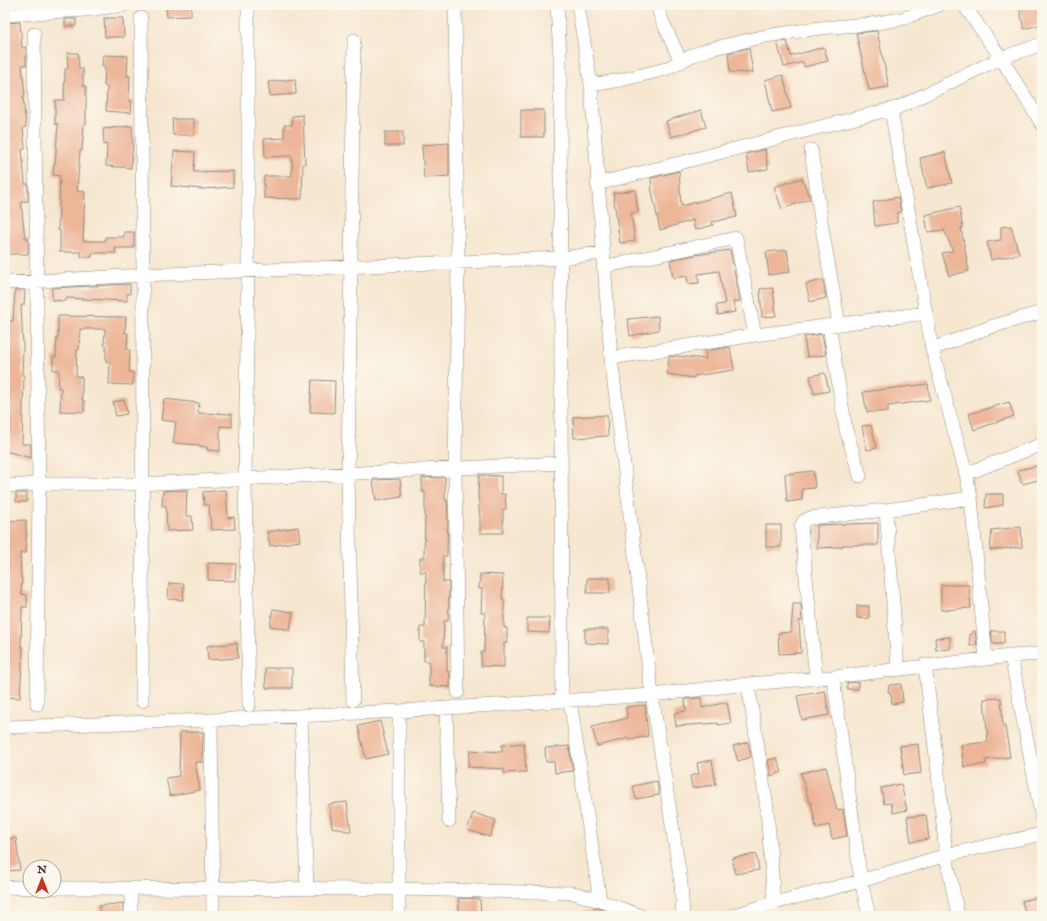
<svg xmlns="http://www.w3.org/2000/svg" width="1047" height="921" font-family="'IM FELL English',serif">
	<rect width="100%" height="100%" fill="#fbf7ec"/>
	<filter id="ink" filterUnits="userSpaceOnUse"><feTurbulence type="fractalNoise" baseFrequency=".025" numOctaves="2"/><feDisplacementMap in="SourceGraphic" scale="8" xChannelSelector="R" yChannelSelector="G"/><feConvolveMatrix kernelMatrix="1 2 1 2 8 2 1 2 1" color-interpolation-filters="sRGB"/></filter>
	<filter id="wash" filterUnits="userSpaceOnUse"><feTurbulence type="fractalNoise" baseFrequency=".012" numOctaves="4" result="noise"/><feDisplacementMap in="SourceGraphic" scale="16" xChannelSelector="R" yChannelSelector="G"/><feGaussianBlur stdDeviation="0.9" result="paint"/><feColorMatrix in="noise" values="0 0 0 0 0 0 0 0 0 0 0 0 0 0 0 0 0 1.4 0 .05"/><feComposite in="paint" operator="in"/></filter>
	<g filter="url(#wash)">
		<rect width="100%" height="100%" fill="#f7e7d0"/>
		<g id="blocks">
			<path fill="#edb699" d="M166,5H191V16L167,17Z
				M1027,5H1042V24L1024,29L1019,7Z
				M104,18H123L124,37H105Z
				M65,19H76V26H65Z
				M20,22L22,48L26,47V65H22L25,96H23L26,127L23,128L25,149L22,150L25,184H28V201L21,202L25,238H28V254H5V23Z
				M877,31L889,87L869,90L856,33Z
				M787,41L791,56L824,47L828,61L804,67L803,62L784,67L777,42Z
				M749,48L753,73L730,72L728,53Z
				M67,53H78L79,69H83V86H86V124H84L82,151H80L77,191L85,192L83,241H105V237H124V232H134V248H115L116,253H92V257H81V252H60V230H58L60,176L53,175L54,164H55L58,124H55V100H64L65,69H68Z
				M103,55L128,56L127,76H130L129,101H132L131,113L106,111L107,87L104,86L105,67L102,66Z
				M783,75L791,108L772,112L765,80Z
				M295,79L296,94L270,96L268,82Z
				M521,110H544V137H521Z
				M701,110L706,127L671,137L666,121Z
				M303,115L305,164L303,165L302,199L264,198V176H292V156L265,157L264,139L284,138V125H292V116Z
				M172,119H194V135H173Z
				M132,126L133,142L131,168L106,166L107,144L104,145L103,129Z
				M385,132H403V146H385Z
				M449,143V176L424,178L422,145Z
				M765,149L768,169L749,172L746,154Z
				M174,151L195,152L194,172L233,171V187L202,189L171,186Z
				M945,152L952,183L927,188L920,158Z
				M679,171L681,206L732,193L737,217L712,222L713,225L695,230L693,220L660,230L652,192L651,178Z
				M802,178L810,199L782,209L774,187Z
				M635,190L638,212L631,213L635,241L620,243L613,193Z
				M898,197L901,212L897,213V223L875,226L873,202Z
				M959,207L963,228H961L969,271L949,276L942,253L953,251L944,230L928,232L925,215Z
				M1011,226L1019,254L991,260L987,242L1001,240V227Z
				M730,250L740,301L733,302L735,312L718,315L716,305L725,304L719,271L698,274L699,283L688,284L687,276L673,278L670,260L695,255Z
				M787,250L790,272L769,275L766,252Z
				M823,280L826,298L810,302L806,284Z
				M130,284V294H127V301L66,298V301L52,300V288Z
				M773,288L776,316L762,317L760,289Z
				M15,290H25L24,305H21L23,347L22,375H24L22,444H31V458L5,451V321H13Z
				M58,316L126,317L125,333H128L127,350H130L129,372H133V385L109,384L110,362H106V345H104L105,329H80L79,350H77L76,376L82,377V400H84V412L60,411L61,388H58L59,370H53V357H56L57,337H58Z
				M658,316L659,330L630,336L628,319Z
				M822,334L826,355L807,357L804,337Z
				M730,347L734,370L694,376V378L667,374L669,357L677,356L706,359L705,351Z
				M825,373L829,391L814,394L810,376Z
				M312,380L335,381L334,413L310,412Z
				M928,384L930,400L888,406V412H867L863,392Z
				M164,399L199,403L198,413L232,414V427L220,426V451L207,450V447L200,446V445L173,443L176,422L161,420Z
				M124,400L127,414L116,416L113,402Z
				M1009,402L1014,416L974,430L969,414Z
				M607,415L608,436L574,438L573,417Z
				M871,425L877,448L867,450L862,426Z
				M1042,465V479L1022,484L1018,470Z
				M813,471L815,488L802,489V500L787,502L785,474Z
				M479,475L501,476V494H505L506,509H503V533H480V518L478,495Z
				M445,477V500H447L448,515L447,556H443V582H449V597L448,621H444L443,647H447V672H450V687L429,686V661H424V642H420V627H425L426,572H420V558H424L425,519V492H422V478Z
				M400,479L402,497L376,501L373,480Z
				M187,490L186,516H192L193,530L167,531L166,506H162L163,491Z
				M226,490L228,518L234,517L235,529L211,530L209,505H204L203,492Z
				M16,493H27V502H16Z
				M986,494H1003V505L985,508Z
				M26,520V553H20L21,578H22L21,594L27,595V607H22L21,647H23L20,698L5,697V614H7L8,590H5V521Z
				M878,523V545H842V547L817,548V525Z
				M766,525H781V547H766Z
				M298,527L300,541L270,546L267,532Z
				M1021,527L1022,547L990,550L992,530Z
				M208,563L236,564L235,581L208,580Z
				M480,574L503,575L502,599H504V628H507V643H504V667L481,666V652H484L485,613H481L482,589H479Z
				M587,578H610V593H587Z
				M169,583L184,584L183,600L168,599Z
				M941,585H969L971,608L941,610Z
				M793,604H801L802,621H799L801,653L779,654L778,633L791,632Z
				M857,606H869V619L857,618Z
				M273,609L293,612L290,630L270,626Z
				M527,618H550L549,633L527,632Z
				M585,629H608V644L585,643Z
				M972,631H975L977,645L970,646L969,634H972Z
				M991,631H1004V644H993Z
				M950,637V649L936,650L935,638Z
				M237,643L238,658L208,660L207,646Z
				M265,668H292V688H266Z
				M858,682V689H847V683Z
				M901,684L903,702L892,704L891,694L888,692L889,685Z
				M825,691L829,715L802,720L797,696Z
				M701,698L702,708L727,702L731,723L718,725V723L676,726L674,713L686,711L685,699Z
				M1001,698L1003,727L1005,726L1010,757L985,760L986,764L964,767L961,745L988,742L984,699Z
				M645,705L648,736L629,740V738L597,746L592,727L627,718L626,707Z
				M380,721L388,754L366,759L358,726Z
				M180,732H203L202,762H195L200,790L170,796L166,778L179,776Z
				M748,742L751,757L738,761L733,746Z
				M524,743L526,772L504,773V769L468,767L470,750L502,752V745Z
				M918,744L921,773L904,775L900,746Z
				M569,746L573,771L555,773L554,762H546L545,748Z
				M777,758L782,772L771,776L768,760Z
				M712,760L716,785L692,788L690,776L699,774L697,763Z
				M826,767L837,810L843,809L847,836L832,839L829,825L816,828L811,802H809L801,773Z
				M657,781L659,795L636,799L633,786Z
				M901,784L907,810L893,813L891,803L884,804L881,788Z
				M347,802L351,832L332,827L329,804Z
				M473,813L496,820L490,837L467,830Z
				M926,815L929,839L911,842L907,817Z
				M16,838L20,870L5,871V839Z
				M756,854L759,870L735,874L732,858Z
				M1042,896V916H1026L1022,901Z
				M458,898L480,899L481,916H460Z
				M123,903V916H100L99,906Z
				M597,908L608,912L609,916H580V913Z"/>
		</g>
	</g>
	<g filter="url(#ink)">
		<use href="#blocks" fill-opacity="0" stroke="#91897e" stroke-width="1"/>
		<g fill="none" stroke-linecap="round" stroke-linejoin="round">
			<defs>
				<path id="minor" d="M455,5L458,263L455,469L458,692
					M557,5L560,56L562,701
					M578,5L591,85L611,358L652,695L681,883L683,916
					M657,5L661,18L681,62
					M964,5L1001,58L1042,124
					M248,9V271L245,479L249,705
					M5,15L85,10L125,5
					M141,18L143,275L142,701
					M34,34L39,484L37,704
					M591,85L621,80L666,69L693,55L710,49L766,36L820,28L871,24L901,19L940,5
					M811,150L823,234L839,324
					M597,184L899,107L1001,58L1042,44
					M603,267L736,238L755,335
					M5,283L143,275L561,258L602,253
					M829,325L846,430L860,476
					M932,349L990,327L1042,312
					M611,358L755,335L926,313
					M966,474L1042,444
					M5,486L39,484H138L561,463
					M971,498L986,659
					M886,510L898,669
					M1011,656L1042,819
					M925,665L938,773L946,855L958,916
					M833,677L861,881L869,916
					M816,679L801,526L804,521L810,518L886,510L971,498L966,474L932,349L891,109
					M748,684L767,808L774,903
					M353,700L348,474L354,40
					M570,700L600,901
					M446,708L449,821
					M301,716L307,889
					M211,720L213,916
					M5,727L211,720L399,711L652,695L748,684L833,677L1011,656L1042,654
					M5,887L30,888
					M54,888L399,889L574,893L600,901L642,916
					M131,888V916
					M399,916V711
					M731,916L774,903L861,881L946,855L1042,834"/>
			</defs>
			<use href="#minor" stroke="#91897e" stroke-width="14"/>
			<use href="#minor" stroke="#fff" stroke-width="13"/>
		</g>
	</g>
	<rect width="1047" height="921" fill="none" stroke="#fbf7ec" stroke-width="20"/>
	<g transform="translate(42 879)"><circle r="19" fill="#fbf7ec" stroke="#a8a59f"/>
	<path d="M0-3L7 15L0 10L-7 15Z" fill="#c8321e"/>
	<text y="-6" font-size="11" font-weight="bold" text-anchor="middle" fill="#2b2b2b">N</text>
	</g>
</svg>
